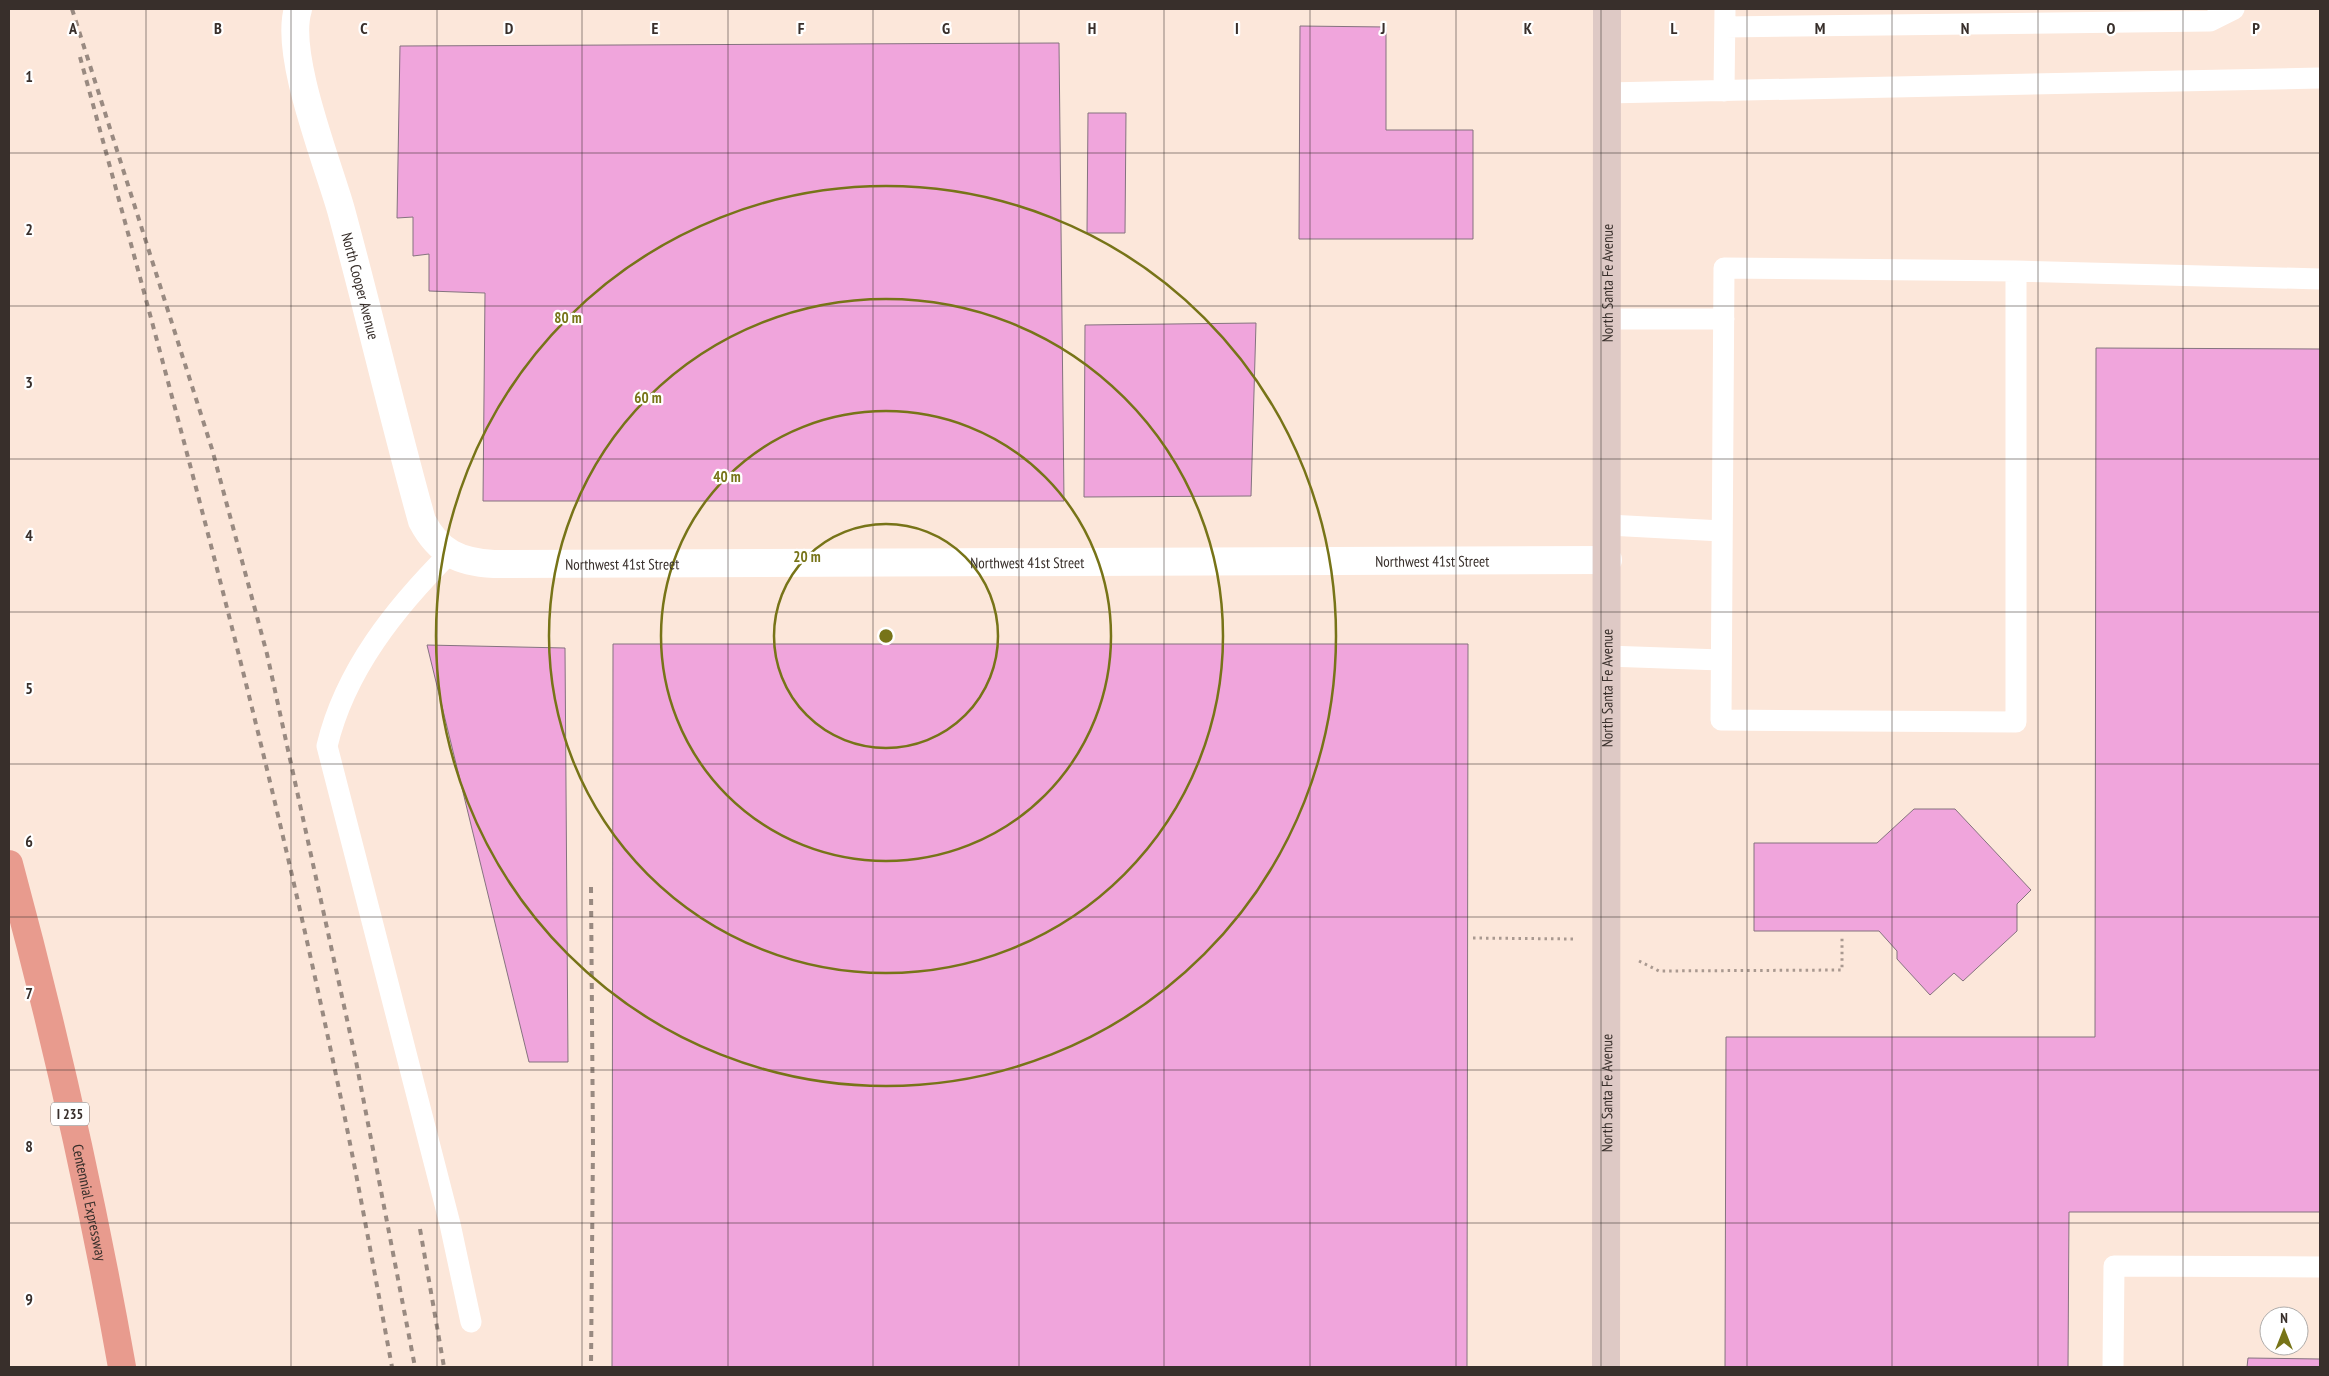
<svg xmlns="http://www.w3.org/2000/svg" width="2329" height="1376" font-family="'PT Sans Narrow',sans-serif">
	<rect width="100%" height="100%" fill="#fce7da"/>
	<path fill="#f0a5dc" stroke="#85737f" d="M1300,26L1386,27V130H1473V239H1299Z
		M1059,43L1064,501H483L485,293L429,291V254L413,256V217L397,218L400,46Z
		M1088,113H1126L1125,233H1087Z
		M1256,323L1251,496L1084,497L1085,325Z
		M2096,348L2320,349V1212H2069L2068,1367H1725L1726,1037H2095Z
		M613,644H1468L1467,1367H612Z
		M427,645L565,648L568,1062H529Z
		M1914,809H1955L2031,890L2017,904V931L1963,981L1954,973L1930,995L1897,959V951L1879,931H1754V843H1877Z
		M2248,1358L2320,1359V1367H2247Z"/>
	<g fill="none" stroke-linecap="round" stroke-linejoin="round">
		<path stroke="#a99990" stroke-width="3" stroke-dasharray="2.5 4" stroke-linecap="butt" d="M1473,938L1574,939
			M1639,961L1659,971L1842,970V936"/>
		<path stroke="#fff" stroke-width="21" d="M1725,27L2210,21L2234,9
			M1724,91L1725,9
			M1607,93L2320,78
			M2016,271V722L1721,720L1724,268L2016,271L2320,279
			M1607,319H1724
			M1608,525L1722,531
			M450,553C396,607 345,670 327,746L450,1224L471,1322
			M1607,656L1721,660
			M2113,1367L2114,1266L2320,1267"/>
		<path stroke="#fff" stroke-width="28" id="s1" d="M298,9C284,54 327,161 341,210C369,313 393,417 422,521C439,553 459,562 494,564L1608,560"/>
		<path stroke="#dec9c5" stroke-width="28" id="s2" d="M1606,1367L1607,9"/>
		<path stroke="#e89b8e" stroke-width="28" id="s3" d="M9,864C54,1030 92,1198 122,1367"/>
		<path stroke="#998a81" stroke-width="4" stroke-dasharray="6 6" stroke-linecap="butt" d="M72,9L212,449L267,654L355,1056L415,1367
			M80,57C171,390 262,723 333,1061C355,1163 373,1265 392,1367
			M591,887L593,1145L591,1367
			M420,1229L444,1367"/>
	</g>
	<path fill="none" stroke="#382f2b" stroke-width="1" stroke-opacity="0.55" d="M146,9V1367M291,9V1367M437,9V1367M582,9V1367M728,9V1367M873,9V1367M1019,9V1367M1164,9V1367M1310,9V1367M1456,9V1367M1601,9V1367M1747,9V1367M1892,9V1367M2038,9V1367M2183,9V1367M9,153H2320M9,306H2320M9,459H2320M9,612H2320M9,764H2320M9,917H2320M9,1070H2320M9,1223H2320"/>
	<g fill="none" stroke="#777418" stroke-width="2.5">
		<circle cx="886" cy="636" r="112"/>
		<circle cx="886" cy="636" r="225"/>
		<circle cx="886" cy="636" r="337"/>
		<circle cx="886" cy="636" r="450"/>
	</g>
	<g text-anchor="middle" dominant-baseline="central" stroke-width="4.5" stroke-linejoin="round" paint-order="stroke">
		<rect fill="#fff" stroke="#746d6b" stroke-width="1" x="51" y="1102.5" width="38" height="23" rx="4"/>
		<g font-size="14" font-weight="bold" fill="#382f2b">
			<text x="70" y="1114">I 235</text>
		</g>
		<g font-size="15" fill="#382f2b" stroke="#fff">
			<text stroke="none"><textPath href="#s2" startOffset="1084">North Santa Fe Avenue</textPath></text>
			<text stroke="none"><textPath href="#s1" startOffset="286">North Cooper Avenue</textPath></text>
			<text stroke="none"><textPath href="#s1" startOffset="1556">Northwest 41st Street</textPath></text>
			<text stroke="none"><textPath href="#s1" startOffset="1151">Northwest 41st Street</textPath></text>
			<text stroke="none"><textPath href="#s1" startOffset="746">Northwest 41st Street</textPath></text>
			<text stroke="none"><textPath href="#s2" startOffset="679">North Santa Fe Avenue</textPath></text>
			<text stroke="none"><textPath href="#s2" startOffset="274">North Santa Fe Avenue</textPath></text>
			<text stroke="none"><textPath href="#s3" startOffset="348">Centennial Expressway</textPath></text>
		</g>
	</g>
	<g font-size="16" text-anchor="middle" font-weight="bold" fill="#382f2b" stroke="#fff" stroke-width="4.5" stroke-linejoin="round" paint-order="stroke">
		<text x="73" y="34">A</text>
		<text x="218" y="34">B</text>
		<text x="364" y="34">C</text>
		<text x="509" y="34">D</text>
		<text x="655" y="34">E</text>
		<text x="801" y="34">F</text>
		<text x="946" y="34">G</text>
		<text x="1092" y="34">H</text>
		<text x="1237" y="34">I</text>
		<text x="1383" y="34">J</text>
		<text x="1528" y="34">K</text>
		<text x="1674" y="34">L</text>
		<text x="1820" y="34">M</text>
		<text x="1965" y="34">N</text>
		<text x="2111" y="34">O</text>
		<text x="2256" y="34">P</text>
		<text x="29" y="82">1</text>
		<text x="29" y="235">2</text>
		<text x="29" y="388">3</text>
		<text x="29" y="541">4</text>
		<text x="29" y="694">5</text>
		<text x="29" y="847">6</text>
		<text x="29" y="999">7</text>
		<text x="29" y="1152">8</text>
		<text x="29" y="1305">9</text>
	</g>
	<circle cx="886" cy="636" r="8" fill="#777418" stroke="#fff" stroke-width="2.5"/>
	<g font-size="15" text-anchor="middle" font-weight="bold" fill="#777418" stroke="#fff" stroke-width="4.5" stroke-linejoin="round" paint-order="stroke">
		<text x="568" y="323">80 m</text>
		<text x="648" y="403">60 m</text>
		<text x="727" y="482">40 m</text>
		<text x="807" y="562">20 m</text>
	</g>
	<rect width="2329" height="1376" fill="none" stroke="#382f2b" stroke-width="20"/>
	<g transform="translate(2284 1331)"><circle r="24" fill="#ffffff" stroke="#afacaa"/>
	<path d="M0-4L9 19L0 12L-9 19Z" fill="#777418"/>
	<text y="-8" font-size="14" font-weight="bold" text-anchor="middle" fill="#382f2b">N</text>
	</g>
</svg>
